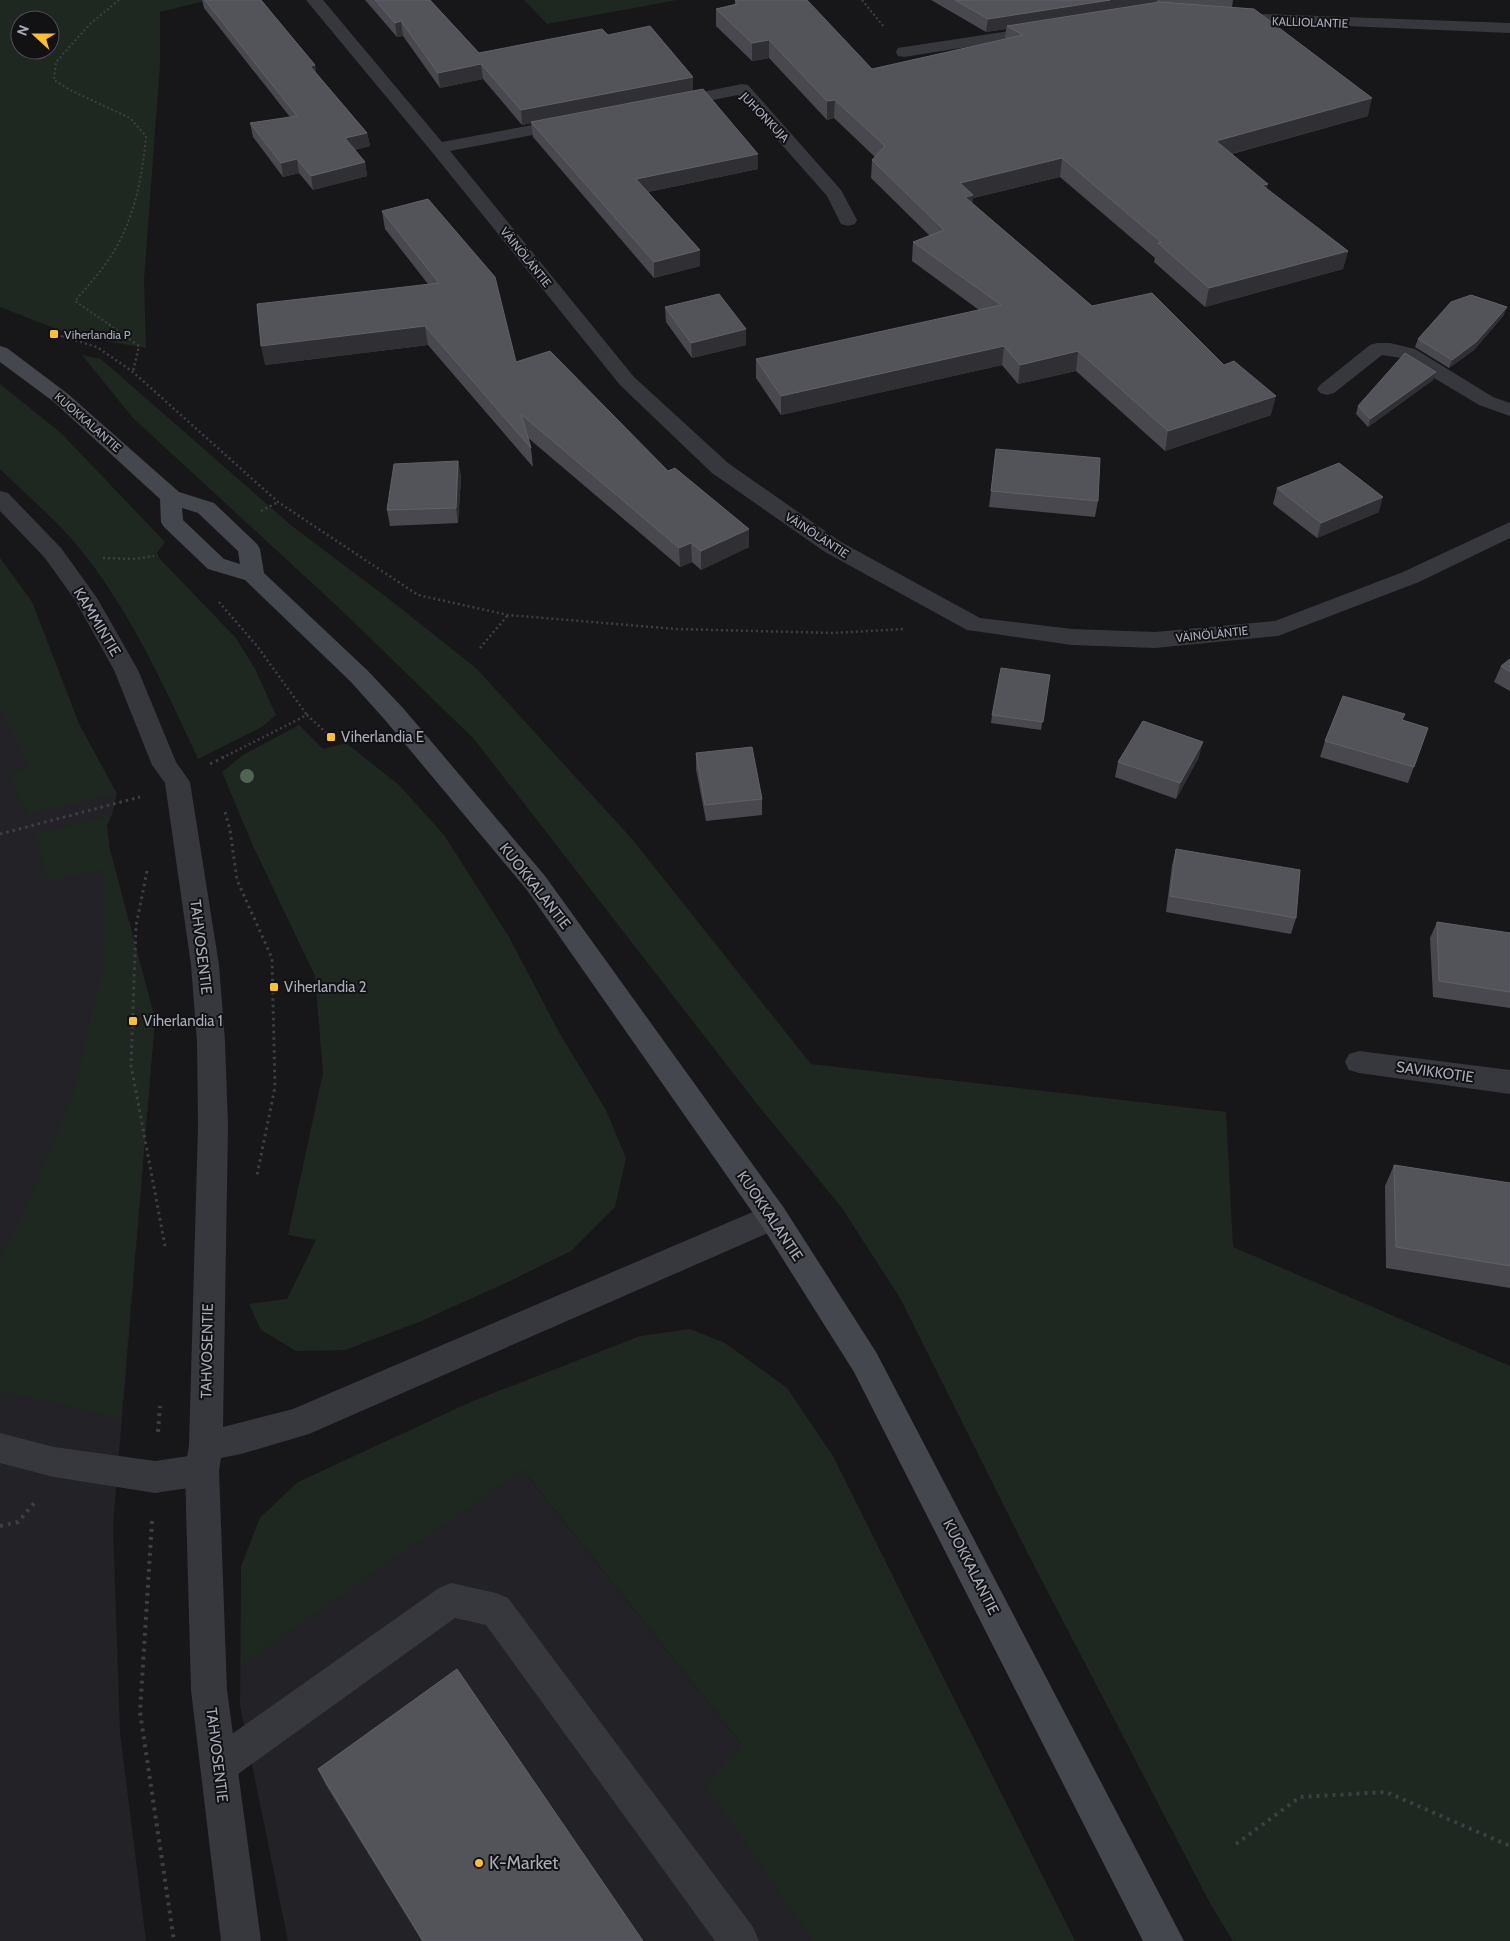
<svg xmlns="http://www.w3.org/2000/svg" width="1510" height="1941" font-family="Cabin,sans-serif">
	<rect width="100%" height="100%" fill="#171719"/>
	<path fill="#232226" d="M0,558L32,602L79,724L117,794L112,814L107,825L109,846L155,1019L113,1526L120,1733L146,1941H0Z
		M523,1470L742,1745L811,1941H288L240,1706L241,1567L260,1518L298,1482Z"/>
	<path fill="#1e2720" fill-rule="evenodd" d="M0,0H209L160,12V64L144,280L146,348L72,335L0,307ZM20,20H50V50H20Z
		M524,0H677L547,24Z
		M82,355L101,359L292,526L389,599L477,669L632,839L811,1064L1226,1112L1233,1247L1510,1366V1941H1233L1211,1905L1026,1550L900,1298L842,1208L757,1104L474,739L338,607L133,418Z
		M0,384L61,433L165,542L157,553L160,559L236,638L255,669L276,715L262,727L198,759C164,685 129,608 76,544C53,517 25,494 0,469Z
		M0,558L32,602L79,724L117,794L28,815L8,775L29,766L0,707Z
		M299,725L323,749L346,743L399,785L444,835L509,937L560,1034L606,1110L626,1158L615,1207L571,1251L510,1281L419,1322L345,1350L296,1351L261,1330L249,1304L287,1299L316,1240L288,1235L323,1073L315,976L253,846L222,772L243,755Z
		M112,814L107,825L109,846L155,1019L121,1418L0,1392V1257L19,1224L75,1088L88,1024L105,957V870L48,882L35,834Z
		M690,1329L725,1343L787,1388L833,1456L1075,1941H811L808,1934L704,1784L742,1745L523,1470L241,1665V1567L260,1518L298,1482L473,1401L640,1336Z"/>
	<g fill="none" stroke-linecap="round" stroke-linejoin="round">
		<path stroke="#3d3f45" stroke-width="2" stroke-dasharray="2 2.5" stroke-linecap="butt" d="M119,0L90,24L56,62L54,80L70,90L130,118L146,136C142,181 133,225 107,262C97,276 86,288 75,301L127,337
			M862,0L884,27
			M54,334L65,337"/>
		<path stroke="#3d3f45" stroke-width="2.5" stroke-dasharray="2 3" stroke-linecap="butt" d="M61,336L97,347L133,372L278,502L418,595L508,615L676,629L833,633L904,629
			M125,336L139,346L133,372
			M261,511L278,502
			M103,558L135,559L154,556
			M219,602L257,646L307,715
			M480,648L508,615
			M222,758L307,715L331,737"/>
		<path stroke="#3d3f45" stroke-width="3" stroke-dasharray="2.5 4" stroke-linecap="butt" d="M210,764L224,757
			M225,812L230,830L237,880L272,958L275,1087L257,1175
			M0,834L140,797
			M147,871L136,926L131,1065L165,1246"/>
		<path stroke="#3d3f45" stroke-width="4" stroke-dasharray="3 5" stroke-linecap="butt" d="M158,1432L160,1406
			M152,1521L140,1712L174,1941
			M0,1526L18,1522L36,1501
			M1236,1844L1300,1797L1386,1792L1510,1846"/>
		<path fill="#37383e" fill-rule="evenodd" d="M1377,343H1390L1415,349L1493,397L1510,403V416L1479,405L1401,358L1382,355L1334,393L1327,395L1320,393L1317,389L1320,385L1370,345Z
			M0,1433L54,1447L155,1461L202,1454L214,1459L219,1470L214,1481L202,1486L155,1493L54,1477L0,1463Z
			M451,1583L496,1593L508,1598L753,1927L759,1941H715L486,1625L455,1618L231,1779L218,1784L205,1779L200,1766L205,1753L439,1588Z"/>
		<path fill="#37383e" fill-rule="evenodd" d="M306,0H323L442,142L569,118L575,119L578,123L575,127L450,151L634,377L728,463L841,542L980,618L1072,629L1155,632L1275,621L1403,572L1510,522V538L1419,582L1278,636L1155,648L1072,645L967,630L825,552L712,473L620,385L432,152Z
			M1232,13L1510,23V33L1226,21L1224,18L1226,15Z
			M1043,26L1049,28L1051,31L1049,34L904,57L898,56L896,52L898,48L904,47Z
			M742,84L748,85L841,190L857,220L855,224L848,226L841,224L827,196L738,95L673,108L667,107L664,103L667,99L673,98Z
			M0,491L8,493L61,548L97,598L138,670L176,762L190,782L219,965L225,1041L228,1126L223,1427L293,1409L762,1208L773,1204L784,1208L788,1217L784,1226L309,1434L241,1454L221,1458L219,1470L227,1690L261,1941H221L191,1690L185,1470L189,1445L198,1126L197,1041L191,965L165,783L152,765L114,670L75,600L45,558L0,511Z
			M1359,1051L1510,1070V1094L1359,1073L1349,1070L1345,1062L1349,1054Z"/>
		<path fill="#45474e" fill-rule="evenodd" d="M0,346L7,348L68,394L179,492L214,503L257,544L260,549L264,573L367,670L403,708L545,876L784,1208L876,1352L1184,1941H1143L854,1372L762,1226L527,890L385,720L351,682L245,580L208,569L164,527L161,522L160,499L54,402L0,362ZM182,508L198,513L238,551L240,564L224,559L183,520Z"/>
	</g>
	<circle fill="#506653" cx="247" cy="776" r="7"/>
	<path fill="#48484e" d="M202,0H261L315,65L316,73L367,133L370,146L354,150L365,162L367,176L313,190L299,173L283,177L253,137L250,123L290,117L204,8Z
		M365,0H430L479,53L608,35L693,91L758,169L648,192L700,250V266L654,278L533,137L531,123L522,125L483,79L440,88L403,36L397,37Z
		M735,0L872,69L1005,39L1006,29L986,32L931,0H1233L1232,7L1368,116L1232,154L1267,190L1348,251L1343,269L1205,307L1154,262L1155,258L1060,177L973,198L972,203L1092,306L1271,415L1165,451L1076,371L1018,384L1002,365L781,415L756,378V359L979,310L912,261L913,242L930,236L871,178L872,160L875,157L834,118L827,120L769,58L752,61L716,26V9L735,4Z
		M382,211L516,362L668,471L749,547L701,570L692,562L680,567L527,437L531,448L533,467L428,345L265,365L428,284L385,229Z
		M665,307L746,345L692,358L666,322Z
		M1504,315L1474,350L1449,368L1415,347L1418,339Z
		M1436,372L1433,380L1368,427L1356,414L1358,406Z
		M996,449L1098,501L1095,517L989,507Z
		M458,461L461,477L458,523L390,526L387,510Z
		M1277,488L1379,512L1317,538L1273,504Z
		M1510,659V691L1494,682L1501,666Z
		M1050,675L1041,730L991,723L992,715Z
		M1403,720L1428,728L1408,783L1320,757L1325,741Z
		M696,753L762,799V815L706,821L696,769Z
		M1199,757L1176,799L1115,777L1118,762Z
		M1176,849L1296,918L1291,934L1166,912L1172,865Z
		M1437,922L1510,933V1008L1433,997L1430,938Z
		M1394,1165L1510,1183V1288L1386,1268L1385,1186Z
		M318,1769L643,1941H422L326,1785Z"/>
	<path fill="#303034" d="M1110,0H1157L1156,6L1007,26L1006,29L986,32L988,19Z
		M401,21L403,36L397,37L395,23Z
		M769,40V58L752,61V43Z
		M481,64L483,79L440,88L438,73Z
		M315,65L317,78L310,66Z
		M693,77V92L522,125L521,110Z
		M1372,98L1368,116L1212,159L1216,141Z
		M835,100L834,118L827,120V101Z
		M367,133L370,146L347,152L345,138Z
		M758,154V169L637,194L636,179Z
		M1062,158L1060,177L973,198L971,213L960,183Z
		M297,159L299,173L283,177L281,163Z
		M365,162L367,176L313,190L311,176Z
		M1268,184L1264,202L1262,185Z
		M700,250V266L654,278V262Z
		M1348,251L1343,269L1205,307L1209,288Z
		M1507,307L1504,315L1474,350L1449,368L1452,360Z
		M425,326L428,345L265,365L261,346Z
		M746,329V345L692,358L691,343Z
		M1004,346L1002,365L781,415V396Z
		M1078,351L1076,371L1018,384L1020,365Z
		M1436,372L1433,380L1368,427L1370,419Z
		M1276,396L1271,415L1165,451L1168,431Z
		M458,461L461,477L458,523L456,508Z
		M1383,497L1379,512L1317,538L1321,523Z
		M749,529V547L701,570V551Z
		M691,543L692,562L680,567L679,548Z
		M1203,742L1199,757L1176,799L1180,783Z"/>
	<path fill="#53535a" stroke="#606169" d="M205,0H261L315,65L310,66L367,133L345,138L365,162L311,176L297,159L281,163L250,123L297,116Z
		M375,0H430L479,53L602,29L608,35L650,26L693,77L521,110L481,64L438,73L401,21L395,23Z
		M735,0H807L872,69L1023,35L1007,26L1159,2L1254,9L1372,98L1216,141L1268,184L1262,185L1348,251L1209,288L1158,243L1161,242L1062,158L960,183L973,195L965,197L1092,306L1152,293L1224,365L1234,361L1276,396L1168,431L1078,351L1020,365L1004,346L781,396L756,359L1001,305L913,242L944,230L872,160L885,146L835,100L827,101L769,40L752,43L716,9L738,4Z
		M955,0H1110L988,19Z
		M703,89L758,154L636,179L700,250L654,262L531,122Z
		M428,199L495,277L516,362L550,351L668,471L675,468L749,529L701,551L691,543L679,548L521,414L531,448L425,326L261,346L257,304L439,283L382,211Z
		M719,294L746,329L691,343L665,307Z
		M1471,295L1507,307L1476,342L1452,360L1418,339L1451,302Z
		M1405,353L1436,372L1370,419L1358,406Z
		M996,449L1100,458L1098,501L991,491Z
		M458,461L456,508L387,510L394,464Z
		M1339,463L1383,497L1321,523L1277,488Z
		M1510,659V672L1501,666Z
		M1001,668L1050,675L1043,722L992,715Z
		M1343,696L1405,714L1402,720L1428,728L1414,767L1325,741Z
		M1143,721L1203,742L1180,783L1118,762Z
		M752,747L762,799L705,805L696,753Z
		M1176,849L1300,870L1296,918L1170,896Z
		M1437,922L1510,933V992L1439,981Z
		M1394,1165L1510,1183V1266L1396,1247Z
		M457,1669L643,1941H423L318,1769Z"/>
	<g fill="#fdc02a" stroke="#121114" stroke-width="2">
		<rect x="49" y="329" width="10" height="10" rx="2.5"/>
		<rect x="326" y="732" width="10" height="10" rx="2.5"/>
		<rect x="269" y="982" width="10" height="10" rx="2.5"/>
		<rect x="128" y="1016" width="10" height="10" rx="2.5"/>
		<circle cx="479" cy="1863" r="5"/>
	</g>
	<g text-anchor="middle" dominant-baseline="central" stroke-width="4" stroke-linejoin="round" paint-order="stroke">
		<g font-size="12" fill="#a8acba" stroke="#121114">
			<text transform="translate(1310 22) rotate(2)">KALLIOLANTIE</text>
			<text transform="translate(765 117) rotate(46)">JUHONKUJA</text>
			<text transform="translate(526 257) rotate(51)">VÄINÖLÄNTIE</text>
			<text transform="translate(88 422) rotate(41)">KUOKKALANTIE</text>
			<text transform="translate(817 535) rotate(33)">VÄINÖLÄNTIE</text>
			<text transform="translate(1212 634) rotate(-6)">VÄINÖLÄNTIE</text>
		</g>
		<g font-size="12" fill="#a8acba" stroke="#121114" text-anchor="start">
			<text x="64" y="334">Viherlandia P</text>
		</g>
		<g font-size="15" fill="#a8acba" stroke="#121114">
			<text transform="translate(97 622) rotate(59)">KAMMINTIE</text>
			<text transform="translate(535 886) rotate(52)">KUOKKALANTIE</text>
			<text transform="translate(201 947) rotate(83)">TAHVOSENTIE</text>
			<text transform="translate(1435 1072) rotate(8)">SAVIKKOTIE</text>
			<text transform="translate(770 1216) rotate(56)">KUOKKALANTIE</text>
			<text transform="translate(207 1351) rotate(-89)">TAHVOSENTIE</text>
			<text transform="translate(971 1567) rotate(63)">KUOKKALANTIE</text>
			<text transform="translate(217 1755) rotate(83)">TAHVOSENTIE</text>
		</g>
		<g font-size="15" fill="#a8acba" stroke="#121114" text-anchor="start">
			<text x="341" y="737">Viherlandia E</text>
			<text x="284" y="987">Viherlandia 2</text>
			<text x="143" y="1021">Viherlandia 1</text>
		</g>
		<g font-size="18" fill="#a8acba" stroke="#121114" text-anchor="start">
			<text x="489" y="1863">K-Market</text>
		</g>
	</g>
	<g transform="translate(35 35) rotate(291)"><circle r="24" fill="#121114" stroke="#4e4f56"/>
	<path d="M0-4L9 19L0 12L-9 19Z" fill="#fdc02a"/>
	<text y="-8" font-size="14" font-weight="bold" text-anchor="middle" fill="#a8acba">N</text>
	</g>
</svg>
